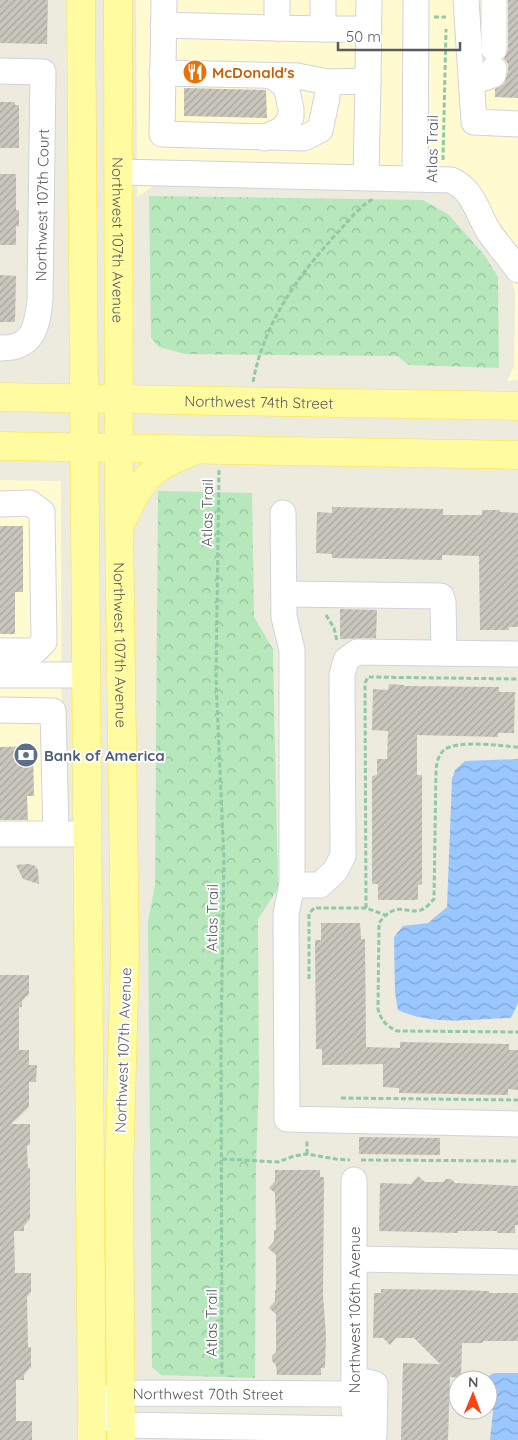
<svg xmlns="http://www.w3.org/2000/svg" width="518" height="1440" font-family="Quicksand,sans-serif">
	<defs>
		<pattern id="forest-crowns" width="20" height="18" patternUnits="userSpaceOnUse" patternTransform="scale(1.25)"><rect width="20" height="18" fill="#b6e8bc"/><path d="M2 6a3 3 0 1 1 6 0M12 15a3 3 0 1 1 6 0" fill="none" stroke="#97bf9c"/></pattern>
		<pattern id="water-waves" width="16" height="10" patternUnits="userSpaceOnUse" patternTransform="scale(1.25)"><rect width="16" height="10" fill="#9bc7ff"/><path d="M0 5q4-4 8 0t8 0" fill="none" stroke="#81a5d2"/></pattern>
		<pattern id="building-hatch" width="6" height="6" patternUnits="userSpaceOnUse" patternTransform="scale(1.25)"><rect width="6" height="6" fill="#c9c7bd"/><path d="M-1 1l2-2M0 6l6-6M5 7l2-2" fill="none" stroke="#a6a59d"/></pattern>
	</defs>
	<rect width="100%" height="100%" fill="#ecebdd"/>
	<path fill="#fffad0" d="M136,0H518V380L507,381L514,366L515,293L511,279L459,198L449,190L162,180L137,197Z
		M0,480L61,481L62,846L0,847Z"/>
	<path fill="url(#forest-crowns)" d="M149,196L423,200L449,215L485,256L498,277L499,368L409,365L397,356L185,354L159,347L151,338Z
		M158,491L252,493L254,617L273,649L278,889L258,919L259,1081L256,1167L255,1378L161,1375L152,1367L148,922L155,885Z"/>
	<path fill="url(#water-waves)" d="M518,759V1003L511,1018C474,1019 432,1026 398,1010L395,993L394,937L403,926L428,923L447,907L452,779L455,770L465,761Z
		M494,1373H518V1440H490L493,1412L487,1377Z"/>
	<path fill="url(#building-hatch)" d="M0,0H48L47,44L0,43Z
		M508,0H518V98L495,97V89L504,84L508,71V64L504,59L508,49Z
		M184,88L266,90L267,118L184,116Z
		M0,102H15V105H19V148H0Z
		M0,174H16V210H19V226H16V245H0Z
		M0,275L16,276L15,322H0Z
		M332,507L443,509V515H482V510H500V512L518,513V627H509V630H480L479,556L442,555V560L332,558V554L316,553L317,512L332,513Z
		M0,526H23V592H15V634H0Z
		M340,609L377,610L376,638L340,639Z
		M389,684L404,685V686L499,687V692H515L514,733H498V737L417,735V775H422V884L418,885V900H378V884H372V776L377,775V759H387L388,731L372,730L373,689L388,690Z
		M33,746L34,796H27L28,820H0V747Z
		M29,864L35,866L38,870L39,884L23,879L16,865Z
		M321,923H360L361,939H365L366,1047L400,1048V1042L509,1044V1050H518V1090L508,1089V1095L399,1093V1088L383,1087V1064L322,1065V1049H316L315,940H321Z
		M0,975H29V994L22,1001V1007H19V1050H29V1065H37L36,1082H29V1107L11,1124H30V1144L27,1146L28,1168H30V1219L24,1226V1231H14L15,1273H31V1292L27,1297L28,1347H31V1367L24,1375V1380H16V1421H32V1440H0Z
		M359,1137L440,1138V1155L359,1154Z
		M275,1170H320V1177H324L323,1296L326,1335L325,1368H321V1375H277L276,1365L272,1361V1356L276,1352V1314L269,1308L275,1301V1290H276V1255L268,1248L274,1241V1230H276L275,1193L269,1188L275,1181Z
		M418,1176L425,1182H443L446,1179H451L455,1183L518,1186V1225H515V1233H497V1231H458V1233L379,1231L380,1183L411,1184Z
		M381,1289L459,1290L489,1291V1293H518V1341H484L482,1343H462L461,1378L450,1377L448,1440H401L403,1363L440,1364L414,1338H396L390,1345L383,1338H373L374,1293H381Z"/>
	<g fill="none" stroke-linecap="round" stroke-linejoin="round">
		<defs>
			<g id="minor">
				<path d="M164,0L162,134L304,138L320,130L327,98L328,82"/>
				<path d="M277,0V28L323,29"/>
				<path d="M323,0V29H368"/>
				<path d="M466,0L474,122L518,124"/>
				<path d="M494,0V49"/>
				<path d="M163,25L277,28"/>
				<path d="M0,71L43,72L40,300C37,326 34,349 0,348"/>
				<path d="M162,73L297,76L328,82L368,81L366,177"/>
				<path d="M368,81L369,0"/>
				<path d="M472,82L493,75L494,69"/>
				<path d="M264,138L283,129L291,117V109L286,86L272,76"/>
				<path d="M120,172L451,180C474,190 477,213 489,232C498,245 509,257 518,270"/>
				<path d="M415,178L416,0"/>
				<path d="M0,504L30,503L42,512L44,642L35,651H0"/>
				<path d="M283,513L284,617L292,650V885L286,913L287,1119L518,1124"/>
				<path d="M284,594L441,596L443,602L444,653"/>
				<path d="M0,675H86"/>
				<path d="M0,710L53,711L56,834"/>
				<path d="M0,834H72"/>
				<path d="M292,885H320L335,871L343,856L342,675L346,660L357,652L518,654"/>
				<path d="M354,1180V1410"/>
				<path d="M354,1259L518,1262"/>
				<path d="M354,1379L375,1384L374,1435L363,1440"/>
				<path id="s1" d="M104,1401L120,1393L354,1394"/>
				<path d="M92,1406L121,1425L354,1429"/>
			</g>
			<g id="major">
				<path d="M81,0L92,1440"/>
				<path id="s2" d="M118,0L119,527L125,954L119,1176L121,1440"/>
				<path id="s3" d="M0,397L518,406"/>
				<path d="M0,446L518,455"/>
				<path d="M122,521C140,481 149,468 191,452"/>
			</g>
		</defs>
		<use href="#minor" stroke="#d1d3da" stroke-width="27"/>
		<use href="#major" stroke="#ffe244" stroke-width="29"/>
		<path stroke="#8fc9a7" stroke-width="3" stroke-dasharray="5 2.5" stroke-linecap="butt" d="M434,17H446
			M443,160L446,29
			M253,382C264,322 299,274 340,230C350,219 360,206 373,199
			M219,470L216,680L224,860L221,1034L222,1374
			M326,615L334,628L337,641
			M518,747C501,746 455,739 443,751C438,756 437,763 436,769L434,899C431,902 428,906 425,908C409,918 398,897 379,923L378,1009C381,1020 386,1026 397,1031L518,1032
			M366,908L365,683L368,677L518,679
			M309,979V914L314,908H366L385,915
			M341,1098L518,1100
			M307,1154V1140
			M222,1159L278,1162L294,1156L307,1154L336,1159L350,1160
			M361,1160L518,1161"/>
		<use href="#minor" stroke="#fff" stroke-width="25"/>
		<use href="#major" stroke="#fffba0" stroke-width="28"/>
	</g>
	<defs>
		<symbol id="restaurant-disc" viewBox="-11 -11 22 22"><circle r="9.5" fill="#e8710a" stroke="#fff"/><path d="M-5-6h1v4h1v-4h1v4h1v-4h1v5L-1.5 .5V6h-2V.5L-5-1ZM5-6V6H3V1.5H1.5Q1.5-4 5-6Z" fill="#fff"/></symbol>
		<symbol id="bank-disc" viewBox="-11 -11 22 22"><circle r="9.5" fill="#5c6f8a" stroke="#fff"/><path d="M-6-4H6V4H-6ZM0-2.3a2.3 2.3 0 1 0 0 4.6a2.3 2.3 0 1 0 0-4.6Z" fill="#fff"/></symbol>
	</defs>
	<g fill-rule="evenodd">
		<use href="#restaurant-disc" x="181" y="58" width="28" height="28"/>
		<use href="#bank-disc" x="12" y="741" width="28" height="28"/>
	</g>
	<g text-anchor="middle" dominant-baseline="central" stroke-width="4" stroke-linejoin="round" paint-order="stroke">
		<g font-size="15" font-weight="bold" fill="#c56008" stroke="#fff" text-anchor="start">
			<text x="212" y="72">McDonald's</text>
		</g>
		<g font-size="15" fill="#575a61" stroke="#fff">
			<text transform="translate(432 149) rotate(-89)">Atlas Trail</text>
			<text transform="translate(42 205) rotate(-89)">Northwest 107th Court</text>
			<text stroke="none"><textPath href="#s2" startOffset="240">Northwest 107th Avenue</textPath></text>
			<text stroke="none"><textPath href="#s3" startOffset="259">Northwest 74th Street</textPath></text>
			<text transform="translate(207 513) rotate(-89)">Atlas Trail</text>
			<text stroke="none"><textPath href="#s2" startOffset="645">Northwest 107th Avenue</textPath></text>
			<text transform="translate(212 918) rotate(-89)">Atlas Trail</text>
			<text transform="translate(123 1050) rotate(-88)">Northwest 107th Avenue</text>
			<text transform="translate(354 1310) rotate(-90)">Northwest 106th Avenue</text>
			<text transform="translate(211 1323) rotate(-90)">Atlas Trail</text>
			<text stroke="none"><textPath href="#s1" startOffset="106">Northwest 70th Street</textPath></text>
		</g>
		<g font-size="15" font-weight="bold" fill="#4e5e75" stroke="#fff" text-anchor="start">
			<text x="44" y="755">Bank of America</text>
		</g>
	</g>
	<g transform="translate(473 1395) rotate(1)"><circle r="24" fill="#ffffff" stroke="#bcbdc0"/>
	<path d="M0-4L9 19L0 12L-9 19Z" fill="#fb4315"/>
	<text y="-8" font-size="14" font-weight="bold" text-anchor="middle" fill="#575a61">N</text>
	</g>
	<path d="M338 42v8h122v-8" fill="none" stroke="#575a61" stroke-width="2.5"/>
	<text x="346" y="42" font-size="15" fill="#575a61" stroke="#ffffff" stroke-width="4" paint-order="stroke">50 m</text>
</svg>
